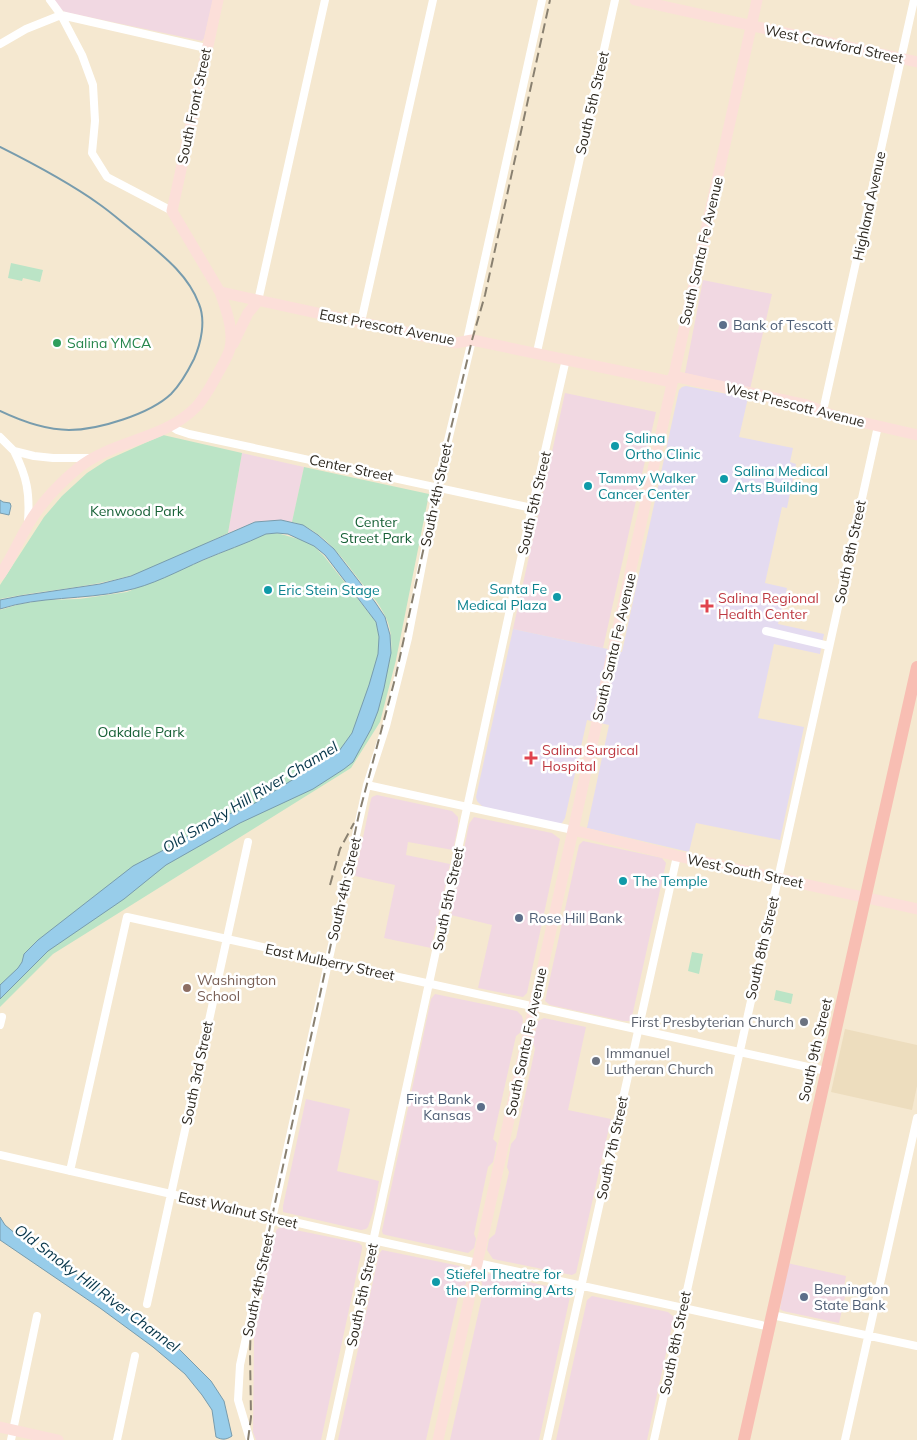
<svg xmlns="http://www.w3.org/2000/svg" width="917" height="1440" font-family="Mulish,sans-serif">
	<rect width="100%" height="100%" fill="#f5e8d0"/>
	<path fill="#f1d8e2" d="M54,0H213L204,38L202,41L65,12L60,9Z
		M703,280L772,294L750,389L685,373Z
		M565,393L656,412L603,648L513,629Z
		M242,453L304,467L292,522L281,520L255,522L228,533Z
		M377,795L452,811L458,817V826L453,850L408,842L406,855L450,864L431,948L384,938L395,885L355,876L371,799L372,797Z
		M474,817L552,833L560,839L527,993L523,997L478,988L492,925L451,915L469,824Z
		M583,841L662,858L666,863L631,1021H623L550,1005L545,1001L579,845Z
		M435,994L517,1011L522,1016L523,1020L521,1032L516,1036L493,1139L497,1143L493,1162L488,1167L474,1234L476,1239L474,1248L468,1253L386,1235L383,1234L382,1231L431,999Z
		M544,1018L586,1027L568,1110L611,1119L576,1273L572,1275L493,1259L487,1250L489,1239L495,1234L509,1172L507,1167L511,1144L516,1138L535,1049L533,1042L537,1024L538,1021Z
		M306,1099L350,1109L337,1171L379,1181L373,1212L368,1227L366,1229L361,1230L283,1212V1206Z
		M281,1227L359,1243L362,1246V1249L321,1440H256L253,1432L254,1338L276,1231L277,1229Z
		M382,1250L460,1266L467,1271L466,1284L460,1289L426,1440H338L379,1254Z
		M787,1263L846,1276L844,1287L847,1288L839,1323L783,1311L780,1309Z
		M486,1274H493L569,1291L571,1292L539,1440H450L483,1292L481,1279Z
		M592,1296L668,1312L674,1317L647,1440H556L587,1300Z"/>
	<path fill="#edddbe" d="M845,1029L917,1045V1086L912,1110L831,1092Z"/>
	<path fill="#e4dbf0" d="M686,386L748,398L739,437L793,448L790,462L796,464L787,508L782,507L765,583L787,588L778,624L824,634L820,654L774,644L758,718L804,727L780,840L696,823L689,852L587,828L609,725L587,720L565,818L562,823L559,824L483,807L477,801L476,797L513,629L622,652L679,390L682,387Z"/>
	<path fill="#bbe4c6" d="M11,263L43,270L40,282L23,278L22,281L8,278Z
		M163,435L242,453L228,533C197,547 162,568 129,576C87,588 43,590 0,599V585L44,517L62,496L87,473L107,460Z
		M304,467L429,494L396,660L380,722L351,768L53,954L0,1007V610L20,604L46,600L79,599L127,592L266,534L277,533L302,540L314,546L324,556L376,622L379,637L391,653C392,641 391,627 385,616C379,603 369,592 360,581C342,558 323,529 292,522Z
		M692,952L703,954L699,974L688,971Z
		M776,990L793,994L791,1004L774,1000Z"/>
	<path fill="#98cdea" stroke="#789cad" d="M0,500L3,502L10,503L11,506L9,515L0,513Z
		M281,520L303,525L318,535L334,549L375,602L385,617L390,635L391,653L384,688L378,711L371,729L353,762L344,769L313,789L240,823L166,865L124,899L48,951L0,999V985L18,968L22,962L24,954L38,940L133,866L181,841L198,829L219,817L238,811L255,803L339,751L352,733L369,685L378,654L379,637L376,622L325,555L314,546L288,534L277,533L266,534C245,544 224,551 203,560C178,571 151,586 124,591C83,600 40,596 0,609V600L20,596L100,584L131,576L255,522Z
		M0,1217L5,1225L33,1248L114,1298L169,1339L211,1381L224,1401L232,1436C226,1440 222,1440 216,1437L212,1410L202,1395L185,1374L153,1347L100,1308L0,1240Z"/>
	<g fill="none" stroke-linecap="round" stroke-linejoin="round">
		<path stroke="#789cad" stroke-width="2" d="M0,147C34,164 68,182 99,204C112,213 124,224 137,234C161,254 188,274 199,304C206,321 201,343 194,359C188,371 181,384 171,394C150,414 98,430 69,430C45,430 21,421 0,411"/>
		<path stroke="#fff" stroke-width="8" d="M50,0L61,15L82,55L93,85L95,121L92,153L107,177L172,211
			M0,44L26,29L61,15L206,48
			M258,301L325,0
			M361,322L433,0
			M467,340L542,0
			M537,352L615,0
			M823,411L914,0
			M171,426L177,430L189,434L532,508
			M0,437L14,451L34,456L53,458H91
			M14,451C27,477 30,493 28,521
			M766,631L829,646
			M367,785L573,830
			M0,1025L2,1017
			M0,1155L373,1240L770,1327
			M70,1171L127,917L826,1071
			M147,1304L248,842
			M772,1315L917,1346
			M11,1440L37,1316
			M117,1440L135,1356
			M250,1440L238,1400L240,1365L367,785L386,726L408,638L437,487L472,340
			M330,1440L532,508L566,359
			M547,1440L677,856
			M654,1440C728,1102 803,764 878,426
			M845,1440L917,1118"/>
		<path stroke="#fcdfd9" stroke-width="11" d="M635,0L917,62
			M220,292L456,343L472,340L672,382
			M233,344L248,313L258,301
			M673,376L807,405L835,416L917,435
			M0,575C11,559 18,542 28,525C40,504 60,483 78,468C113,440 164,440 196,407C205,398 211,386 217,375C221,367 228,357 230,348C234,330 226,309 220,292L172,211L218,0
			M573,830L677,856L917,909
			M0,1427L58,1440
			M438,1440L757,0"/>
		<path stroke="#f8beb3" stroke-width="12" d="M744,1440L917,667"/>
		<path stroke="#898070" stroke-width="2" stroke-dasharray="10 5" stroke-linecap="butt" d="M330,885L340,849L354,823
			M248,1440L251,1417L250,1353L251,1317L272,1217L359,814L396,675L437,487L472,340L485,295L550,0"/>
	</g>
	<g fill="#5c6f8a" stroke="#fff" stroke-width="2">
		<circle cx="723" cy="325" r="5"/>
		<circle cx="519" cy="918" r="5"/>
		<circle cx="481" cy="1107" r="5"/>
		<circle cx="804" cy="1297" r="5"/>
	</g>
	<circle fill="#2e9e5b" stroke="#fff" stroke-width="2" cx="57" cy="343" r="5"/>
	<g fill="#0f9aa8" stroke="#fff" stroke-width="2">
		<circle cx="615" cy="446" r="5"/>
		<circle cx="724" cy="479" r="5"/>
		<circle cx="588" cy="486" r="5"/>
		<circle cx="268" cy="590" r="5"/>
		<circle cx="557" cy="597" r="5"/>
		<circle cx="623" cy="881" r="5"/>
		<circle cx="436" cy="1282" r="5"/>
	</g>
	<g fill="#e0444e" stroke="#fff" stroke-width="2">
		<path d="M704.5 598.5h5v5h5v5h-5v5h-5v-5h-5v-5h5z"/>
		<path d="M528.5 750.5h5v5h5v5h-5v5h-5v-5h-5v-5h5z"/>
	</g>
	<circle fill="#8d6e63" stroke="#fff" stroke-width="2" cx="187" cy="988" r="5"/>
	<g fill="#6b7280" stroke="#fff" stroke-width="2">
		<circle cx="804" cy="1022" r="5"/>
		<circle cx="596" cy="1061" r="5"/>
	</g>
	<g text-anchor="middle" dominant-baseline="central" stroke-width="5" stroke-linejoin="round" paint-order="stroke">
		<g font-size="14" fill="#2e2920" stroke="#fff">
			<text transform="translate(834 44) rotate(12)">West Crawford Street</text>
			<text transform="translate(592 103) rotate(-77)">South 5th Street</text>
			<text transform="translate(194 106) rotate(-78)">South Front Street</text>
			<text transform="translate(869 206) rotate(-78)">Highland Avenue</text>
			<text transform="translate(701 251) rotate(-77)">South Santa Fe Avenue</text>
			<text transform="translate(387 327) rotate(11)">East Prescott Avenue</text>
			<text transform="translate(795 405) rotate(14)">West Prescott Avenue</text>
			<text transform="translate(351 468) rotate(12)">Center Street</text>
			<text transform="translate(436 495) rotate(-78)">South 4th Street</text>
			<text transform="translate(534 503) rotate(-77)">South 5th Street</text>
			<text transform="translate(850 552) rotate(-78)">South 8th Street</text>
			<text transform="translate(614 647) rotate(-77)">South Santa Fe Avenue</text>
			<text transform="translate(745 871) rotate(12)">West South Street</text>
			<text transform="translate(344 889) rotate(-77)">South 4th Street</text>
			<text transform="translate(448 899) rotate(-78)">South 5th Street</text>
			<text transform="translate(762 948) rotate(-77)">South 8th Street</text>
			<text transform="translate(330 962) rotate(12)">East Mulberry Street</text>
			<text transform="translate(526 1042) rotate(-78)">South Santa Fe Avenue</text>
			<text transform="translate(815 1050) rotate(-77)">South 9th Street</text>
			<text transform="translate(197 1073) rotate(-78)">South 3rd Street</text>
			<text transform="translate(612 1148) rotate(-78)">South 7th Street</text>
			<text transform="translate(238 1210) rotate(13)">East Walnut Street</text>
			<text transform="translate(258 1285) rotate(-78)">South 4th Street</text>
			<text transform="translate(362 1295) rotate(-78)">South 5th Street</text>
			<text transform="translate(675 1343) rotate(-78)">South 8th Street</text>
		</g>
		<g font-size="14" fill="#4e5e75" stroke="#fff" text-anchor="start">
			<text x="733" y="325">Bank of Tescott</text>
			<text x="529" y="918">Rose Hill Bank</text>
			<text x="471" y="1099" text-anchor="end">First Bank<tspan x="471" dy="16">Kansas</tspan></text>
			<text x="814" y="1289">Bennington<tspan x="814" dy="16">State Bank</tspan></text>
		</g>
		<g font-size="14" fill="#27864d" stroke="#fff" text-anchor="start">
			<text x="67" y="343">Salina YMCA</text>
		</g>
		<g font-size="14" fill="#0d838f" stroke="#fff" text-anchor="start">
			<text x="625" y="438">Salina<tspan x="625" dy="16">Ortho Clinic</tspan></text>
			<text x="734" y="471">Salina Medical<tspan x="734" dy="16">Arts Building</tspan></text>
			<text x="598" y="478">Tammy Walker<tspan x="598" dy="16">Cancer Center</tspan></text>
			<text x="547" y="589" text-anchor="end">Santa Fe<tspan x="547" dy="16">Medical Plaza</tspan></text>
			<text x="278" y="590">Eric Stein Stage</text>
			<text x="633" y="881">The Temple</text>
			<text x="446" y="1274">Stiefel Theatre for<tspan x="446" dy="16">the Performing Arts</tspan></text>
		</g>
		<g font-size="14" fill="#186137" stroke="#fff">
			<text x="137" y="511">Kenwood Park</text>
			<text x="376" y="522">Center<tspan x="376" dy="16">Street Park</tspan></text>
			<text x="141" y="732">Oakdale Park</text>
		</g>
		<g font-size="14" fill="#be3a42" stroke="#fff" text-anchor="start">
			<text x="718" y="598">Salina Regional<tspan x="718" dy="16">Health Center</tspan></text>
			<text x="542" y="750">Salina Surgical<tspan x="542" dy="16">Hospital</tspan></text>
		</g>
		<g font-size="14" fill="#785e54" stroke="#fff" text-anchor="start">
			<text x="197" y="980">Washington<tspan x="197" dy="16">School</tspan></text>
		</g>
		<g font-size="14" fill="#5b616d" stroke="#fff" text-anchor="end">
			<text x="794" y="1022">First Presbyterian Church</text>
			<text x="606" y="1053" text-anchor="start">Immanuel<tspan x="606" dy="16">Lutheran Church</tspan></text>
		</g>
		<g font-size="15" font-style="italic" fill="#063549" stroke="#fff">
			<text transform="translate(250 797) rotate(-31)">Old Smoky Hill River Channel</text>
			<text transform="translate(97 1288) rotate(37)">Old Smoky Hill River Channel</text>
		</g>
	</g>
</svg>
